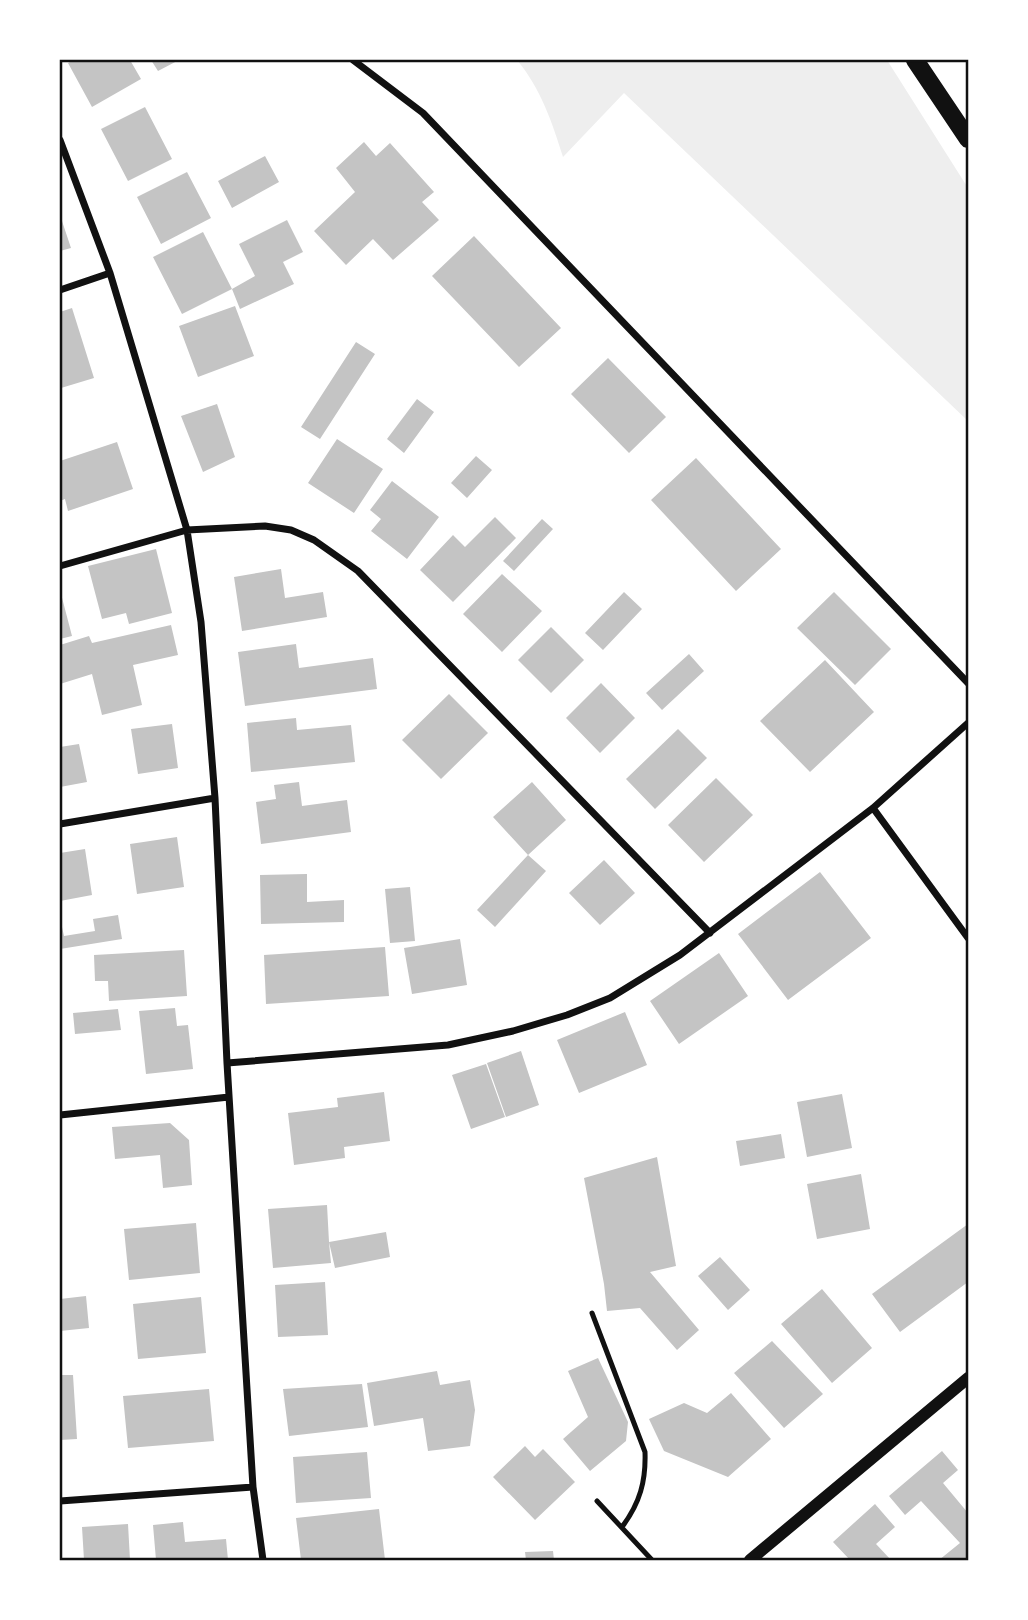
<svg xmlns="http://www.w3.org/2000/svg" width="1028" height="1620" font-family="Manrope,sans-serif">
	<rect width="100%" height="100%" fill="#fff"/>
	<path fill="#eee" d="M517,60H887L968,188V421L624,93L563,157C552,122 541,89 517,60Z"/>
	<path fill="#c4c4c4" d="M74,60H130L141,79L92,107L68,63Z
		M151,60H179L158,71Z
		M145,107L172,159L128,181L101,129Z
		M364,142L376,156L390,143L434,192L422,202L439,220L393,260L373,239L346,265L314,231L355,192L336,168Z
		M265,156L279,182L232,208L218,181Z
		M187,172L211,218L161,244L137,197Z
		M287,220L303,252L283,262L294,284L240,309L232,289L255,276L239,244Z
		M62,221L71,248L60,251V222Z
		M203,232L232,289L182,314L153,257Z
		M474,236L561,328L519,367L432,276Z
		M235,306L254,356L198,377L179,326Z
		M72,308L94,378L61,388L60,312Z
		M356,342L375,354L320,439L301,427Z
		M608,358L666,417L629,453L571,394Z
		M417,399L434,412L404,453L387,439Z
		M217,404L235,457L203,472L181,416Z
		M337,439L383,469L354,513L308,483Z
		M117,442L133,489L68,511L65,499L60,501V461Z
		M476,456L492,470L467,498L451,483Z
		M696,458L781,549L736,591L651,500Z
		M392,481L439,517L407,559L371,531L381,519L370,510Z
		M495,517L516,538L453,602L420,570L453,535L465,547Z
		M542,519L553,529L514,571L503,561Z
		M156,549L172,613L129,624L126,613L102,619L88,566Z
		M281,569L285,598L323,592L327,617L242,631L234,577Z
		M502,574L542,611L502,652L463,614Z
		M60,590L72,636L60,639Z
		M624,592L642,609L603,650L585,633Z
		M834,592L891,649L855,685L797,628Z
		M171,625L178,655L133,665L142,705L102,715L92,674L60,684V645L89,636L92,643Z
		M551,627L584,660L551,693L518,660Z
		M296,644L299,668L373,658L377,689L245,706L238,652Z
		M689,654L704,671L662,710L646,693Z
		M825,660L874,712L810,772L760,721Z
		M601,683L635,718L600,753L566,718Z
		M449,694L488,733L441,779L402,740Z
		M296,718L297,730L351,725L355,762L251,772L247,723Z
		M172,724L178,768L138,774L131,729Z
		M678,729L707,758L655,809L626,779Z
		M79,744L87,782L60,787V747Z
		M716,778L753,815L704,862L668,825Z
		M299,782L302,806L347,800L351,832L261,844L256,802L276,799L274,785Z
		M532,782L566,820L528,855L546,871L495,927L477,910L528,855L493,817Z
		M177,837L184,887L137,894L130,844Z
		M85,849L92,895L60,901V853Z
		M604,860L635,893L600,925L569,893Z
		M820,872L871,938L788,1000L738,934Z
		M307,874V902L344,900V922L261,924L260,875Z
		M410,887L415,941L390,943L385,889Z
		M118,915L122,939L60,949V918L64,936L95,931L93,919Z
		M460,939L467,985L412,994L404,948Z
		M385,947L389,996L266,1004L264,955Z
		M184,950L187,996L109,1001L108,981H95L94,955Z
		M719,953L748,996L679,1044L650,1001Z
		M175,1008L177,1026L188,1025L193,1069L146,1074L139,1011Z
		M118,1009L121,1030L75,1034L73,1013Z
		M625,1012L647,1065L579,1093L557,1040Z
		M521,1051L539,1105L506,1117L487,1063Z
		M486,1064L505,1117L471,1129L452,1075Z
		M384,1092L390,1141L344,1147L345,1158L294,1165L288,1113L338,1107L337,1098Z
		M842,1094L852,1148L807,1157L797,1102Z
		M170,1123L189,1140L192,1185L163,1188L160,1155L115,1159L112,1127Z
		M781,1134L785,1158L740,1166L736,1141Z
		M657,1157L676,1266L650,1272L699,1330L677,1350L640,1308L607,1311L604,1284L584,1178Z
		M861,1174L870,1229L817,1239L807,1184Z
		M327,1205L329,1242L386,1232L390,1257L335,1268L329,1242L331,1263L273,1268L268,1209Z
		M196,1223L200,1273L129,1280L124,1229Z
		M968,1224V1282L900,1332L872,1294Z
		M720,1257L750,1290L728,1310L698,1276Z
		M325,1282L328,1335L278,1337L275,1285Z
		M822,1289L872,1348L832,1383L781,1324Z
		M86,1296L89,1328L60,1331V1299Z
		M201,1297L206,1353L138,1359L133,1304Z
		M772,1341L823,1394L784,1428L734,1373Z
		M598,1358L628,1422L626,1441L590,1471L563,1439L588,1417L568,1371Z
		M437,1371L440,1385L470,1380L475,1410L470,1446L428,1451L423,1418L374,1426L367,1383Z
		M60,1375H73L77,1439L60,1440Z
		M362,1384L368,1427L289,1436L283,1389Z
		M209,1389L214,1441L128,1448L123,1396Z
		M731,1393L771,1439L728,1477L664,1451L649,1419L684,1403L707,1413Z
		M525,1446L535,1457L543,1449L575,1482L535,1520L493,1477Z
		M942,1451L958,1470L943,1483L968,1513V1560H939L960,1543L921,1501L905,1515L889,1496Z
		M367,1452L371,1498L296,1503L293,1457Z
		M875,1504L895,1527L876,1544L891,1560H850L833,1542Z
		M379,1509L385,1560H301L296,1518Z
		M183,1522L185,1542L226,1539L228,1560H156L153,1525Z
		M128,1524L130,1560H84L82,1527Z
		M553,1551L554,1560H526L525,1552Z"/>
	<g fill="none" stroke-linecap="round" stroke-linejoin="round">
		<path stroke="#111" stroke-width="5" d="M592,1313L645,1452C646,1481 640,1503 622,1527
			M597,1501L652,1560"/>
		<path stroke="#111" stroke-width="7" d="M353,60L423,113L968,683
			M60,140L110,273L187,530L201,622L215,798L227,1063L253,1487L263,1560
			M60,290L110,273
			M60,566L187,530L265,526L291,530L314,540L358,571L710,933
			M873,808L968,938
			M60,824L215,798
			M227,1063L448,1045L513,1031L567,1015L610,998L680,955L873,808L968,723
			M60,1115L229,1097
			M60,1501L253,1487"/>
		<path stroke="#111" stroke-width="12" d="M750,1560L968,1378"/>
		<path stroke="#111" stroke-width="18" d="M915,60L968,139"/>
	</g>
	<rect width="1028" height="1620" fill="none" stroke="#ffffff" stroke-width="122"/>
	<rect x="61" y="61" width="906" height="1498" fill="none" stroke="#111" stroke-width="2.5"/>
</svg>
